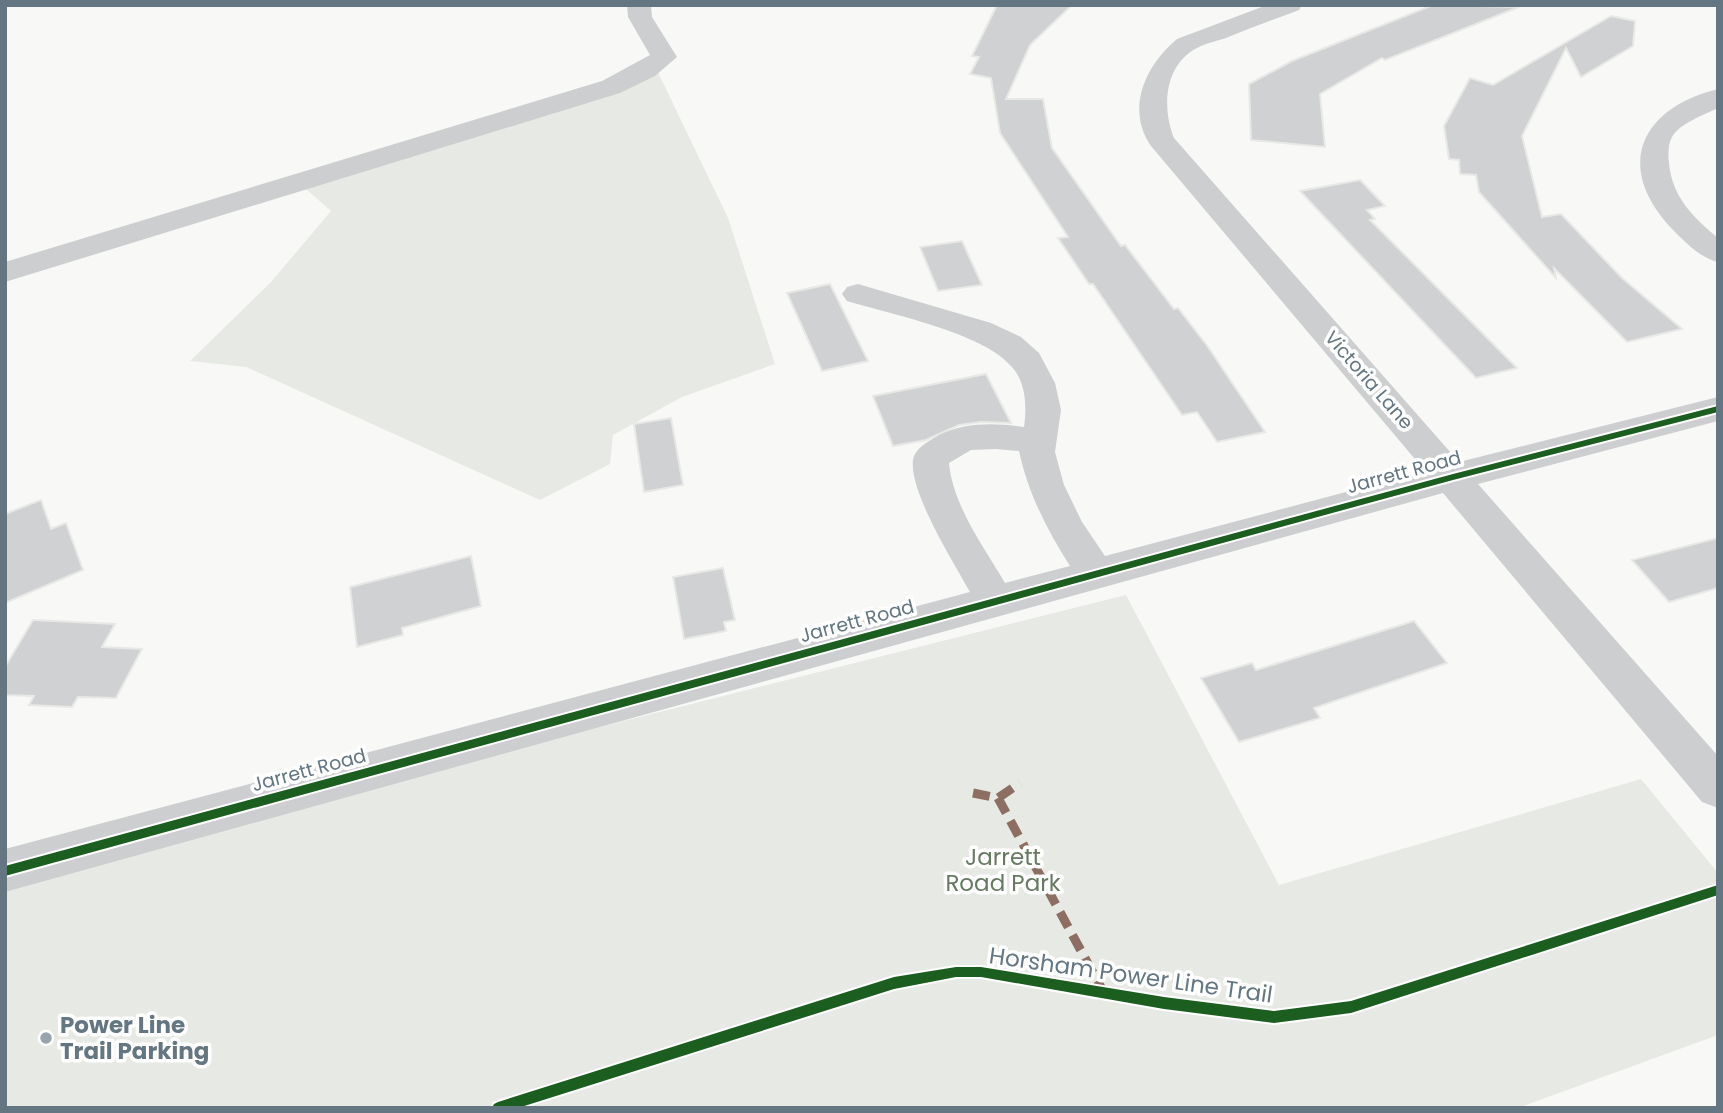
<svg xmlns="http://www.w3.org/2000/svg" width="1723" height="1113" font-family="Poppins,sans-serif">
	<rect width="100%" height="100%" fill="#f8f8f7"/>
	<path fill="#e7eae4" d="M654,64L728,218L775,364L682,397L613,435L610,464L540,500L246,367L190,361L271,282L331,211L298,182Z
		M1126,595L1279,885L1641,779L1718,873V1035L1518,1108H5V876Z"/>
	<path fill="#cfd1d2" stroke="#e8e8e6" stroke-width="2" d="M997,5H1072L1030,45L1006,99H1043L1052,148L1121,246L1125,245L1174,309L1178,308L1208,347L1265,432L1217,442L1197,412L1182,415L1093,284H1089L1058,238L1068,237L1000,133L991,78L970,74L979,57L972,56Z
		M1433,5L1519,7L1385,60L1382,58L1320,94L1325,147L1251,140L1249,84L1292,61Z
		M1611,16L1635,21L1633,46L1581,77L1566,48L1522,136L1542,217L1561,214L1622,278L1682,329L1627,342L1554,268L1556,278L1479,192L1476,175L1460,174L1459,160L1449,159L1444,126L1470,78L1493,85Z
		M1360,180L1385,206L1367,210L1375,219L1370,220L1517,368L1476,378L1300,191Z
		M962,241L982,285L938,291L920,247Z
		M830,284L868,361L822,371L787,293Z
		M986,374L1011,423L981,422L959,425L926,440L893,446L873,396Z
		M671,418L683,485L644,492L634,424Z
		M41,500L51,529L66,523L83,570L5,603V514Z
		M1718,538V588L1669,602L1632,560Z
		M471,556L481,606L402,628L403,635L357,647L350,587Z
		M723,568L735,620L724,622L726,631L684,639L673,577Z
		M33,620L115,624L102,647L142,649L116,698L78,697L72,707L29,705L34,696L5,695V667Z
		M1414,621L1447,663L1314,708L1320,718L1239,742L1201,678L1252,663L1256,670Z"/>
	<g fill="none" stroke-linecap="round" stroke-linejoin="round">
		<path fill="#cdcecf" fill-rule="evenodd" d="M627,5H651L652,17L677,57L655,76L620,93L5,282V262L602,81L650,55L628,17Z
			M1267,5H1302L1299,10C1275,19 1250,28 1226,38C1216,41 1204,44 1195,49C1164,67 1162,108 1174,138L1459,462L1718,397V421L1478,484L1718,756V808L1702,802L1443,493L5,892V849L970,592C954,563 909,492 913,460C915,448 929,441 939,435C966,422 995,423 1024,427C1027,407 1026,381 1011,366C983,333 890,314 847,301L842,294L847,287L858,284L991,323L1021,337L1039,353L1055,383L1061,410L1055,452L1064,485L1082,522L1105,556L1425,471L1151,146C1125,108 1146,65 1177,39ZM995,449L1019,451C1028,493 1047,530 1070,566L1005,583C984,547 953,506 949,463L971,450Z
			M1718,89V108C1704,115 1680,123 1672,137C1668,144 1668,155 1669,163C1672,197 1693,217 1718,238V262C1701,258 1687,244 1674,231C1614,170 1637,109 1718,89Z"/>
		<path stroke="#8d6e63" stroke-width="9" stroke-dasharray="17 9" stroke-linecap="butt" d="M973,793L998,798L1020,783
			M998,798L1104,993"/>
		<defs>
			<path id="cycleway" d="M1718,406V412L1453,480L5,876V866L1453,474Z
				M1718,885V895L1351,1013L1274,1023L1164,1009L981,977H956L894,989L518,1108H492L494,1104L498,1102L894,977L956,967H981L1164,997L1274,1011L1351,1001Z"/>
		</defs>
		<use href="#cycleway" stroke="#fff" stroke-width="4"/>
		<use href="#cycleway" fill="#1b5e20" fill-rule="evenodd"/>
	</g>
	<circle fill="#97a4ab" stroke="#fff" stroke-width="2.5" cx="46" cy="1038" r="7"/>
	<g text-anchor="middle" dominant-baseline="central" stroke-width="7" stroke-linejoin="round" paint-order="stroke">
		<g font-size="19" fill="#637682" stroke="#fff">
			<text transform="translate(1369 380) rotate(49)">Victoria Lane</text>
			<text transform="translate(1404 472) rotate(-15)">Jarrett Road</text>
			<text transform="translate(857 621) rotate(-15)">Jarrett Road</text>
			<text transform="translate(309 770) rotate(-15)">Jarrett Road</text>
		</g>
		<g font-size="23" fill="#677a62" stroke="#fff">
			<text x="1003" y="857">Jarrett<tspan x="1003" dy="26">Road Park</tspan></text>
		</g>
		<g font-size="23" fill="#637682" stroke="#fff">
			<text transform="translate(1131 975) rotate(8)">Horsham Power Line Trail</text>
		</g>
		<g font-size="23" font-weight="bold" fill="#637682" stroke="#fff" text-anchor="start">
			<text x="60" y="1025">Power Line<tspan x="60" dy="26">Trail Parking</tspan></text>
		</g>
	</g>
	<rect width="1723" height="1113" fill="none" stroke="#637682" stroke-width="14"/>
</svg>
